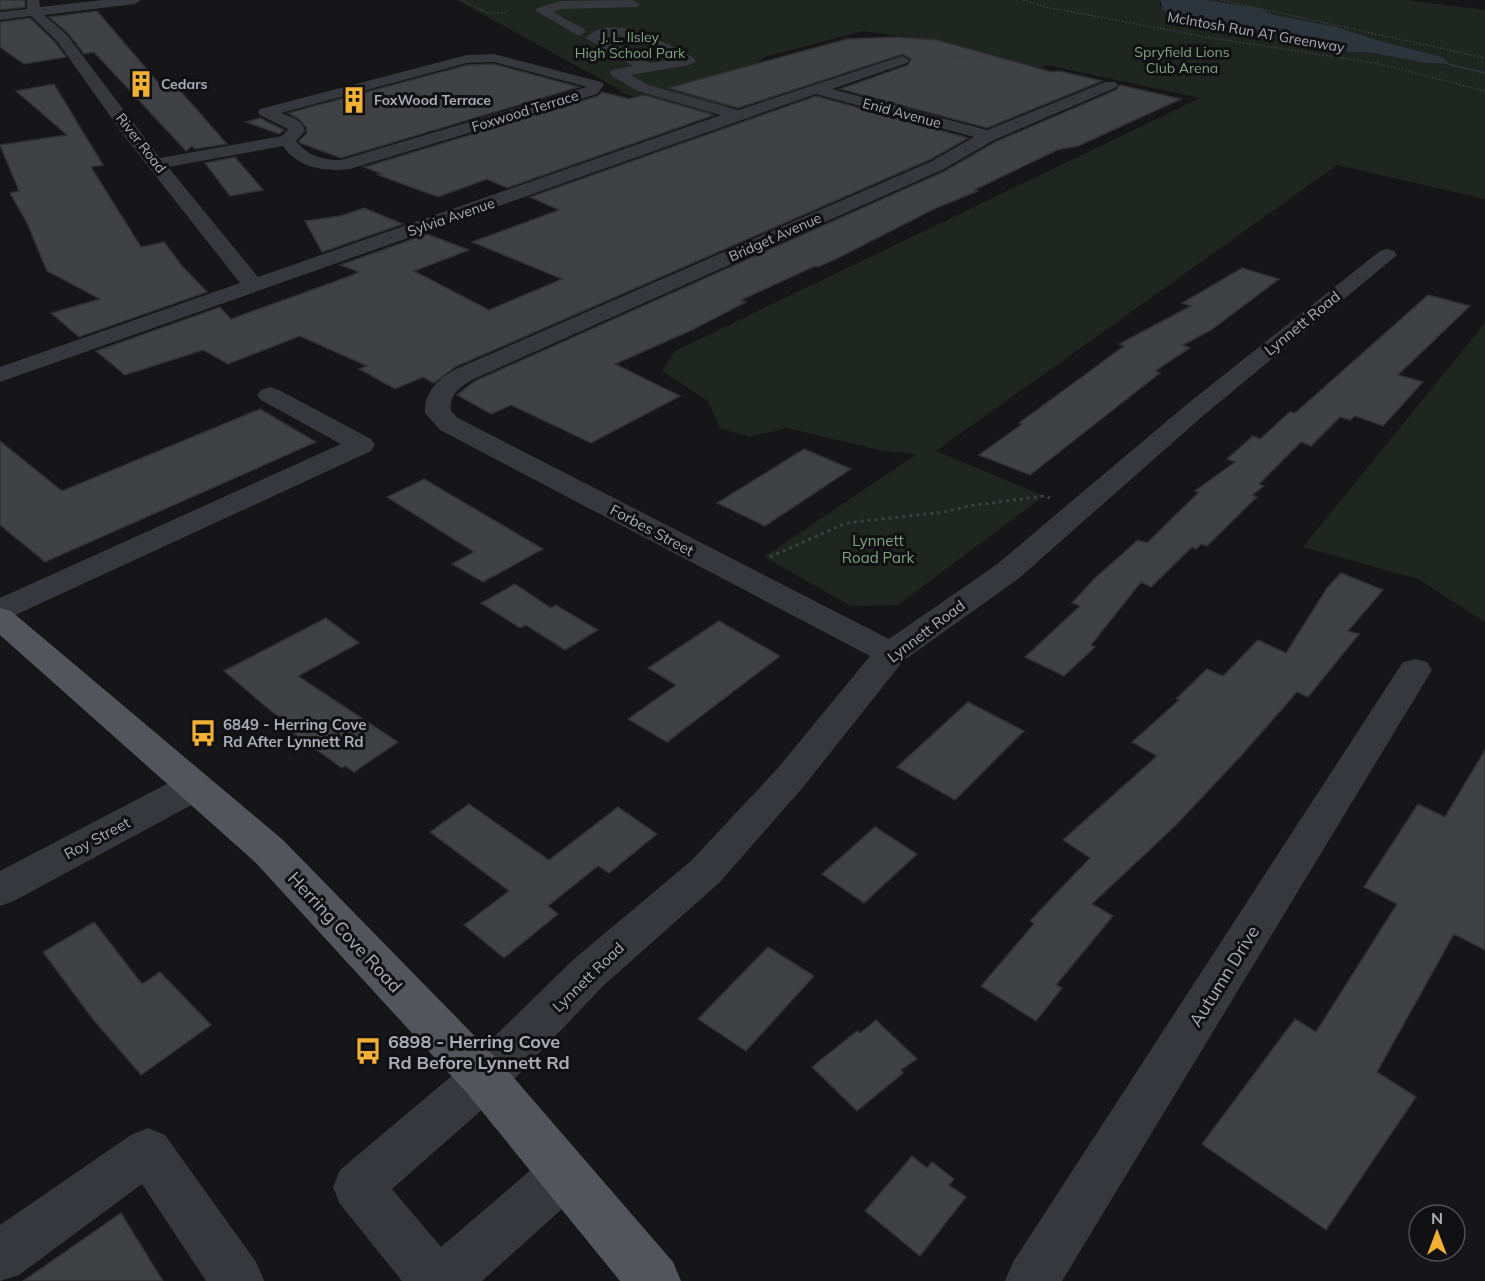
<svg xmlns="http://www.w3.org/2000/svg" width="1485" height="1281" font-family="Mulish,sans-serif">
	<rect width="100%" height="100%" fill="#161618"/>
	<path fill="#1e261f" d="M457,0H1160V6L1223,33L1256,30L1308,42L1329,44L1349,52L1373,53L1424,63L1449,65L1443,57L1380,41L1337,27L1275,15L1258,8L1206,0H1406L1485,10V199L1337,165L936,451L1044,496L898,605L851,606L764,557L917,454L883,451L787,428L749,437L720,428L708,401L662,371L675,351L1200,98L1048,65L926,112L874,101L903,96L1010,59L936,41L863,31L764,57L753,68L739,103L703,116L619,92L622,91Z
		M1485,323V622L1418,579L1303,547Z"/>
	<path fill="#2c353c" d="M1160,0H1206L1258,8L1275,15L1337,27L1380,41L1443,57L1449,64L1424,63L1373,53L1349,52L1329,44L1308,42L1256,30L1216,32L1213,27L1164,11Z"/>
	<g fill="none" stroke-linecap="round" stroke-linejoin="round">
		<path fill="#2c353c" fill-rule="evenodd" d="M1447,63L1485,72V74L1447,65Z"/>
	</g>
	<path fill="#404145" stroke="#303034" stroke-width="1.5" d="M0,0H25V7L0,10Z
		M97,11L162,87L168,92L176,86L227,144L195,149L192,146L186,151L94,52L84,54L68,33L49,17Z
		M30,18L55,42L66,57L24,64L0,47V22Z
		M896,37L937,40L1052,72L1059,71L1102,81L987,128L840,89L908,65L911,59L903,54L738,108L668,88L847,39Z
		M494,64L579,87L341,158L300,143L299,141L307,133L306,127L300,120L288,113L467,65Z
		M54,84L103,165L91,167L141,247L164,242L183,267L207,292L79,337L51,313L100,299L47,271L27,223L10,193L19,191L0,145L67,135L16,91Z
		M1120,85L1181,99L1078,146L1057,150L974,190L978,191L934,209L836,259L818,267L815,266L741,300L746,302L692,330L615,364L680,396L591,443L511,405L491,414L457,395L475,381L945,171L995,142L1116,90Z
		M602,92L629,99L644,95L714,115L507,188L487,179L438,197L378,175L382,174L364,167L598,96Z
		M816,96L968,138L931,159L455,367L434,383L423,377L395,389L359,369L367,366L300,336L228,364L203,350L125,375L96,351L220,307L231,319L350,276L359,272L340,265L427,234L469,250L414,271L489,310L562,279L472,242L559,210L530,197Z
		M260,118L284,130L279,134L246,122Z
		M235,157L263,190L230,196L205,163Z
		M364,208L403,224L322,252L305,221L340,216Z
		M1242,268L1279,279L1211,330L1183,345L1190,348L1155,371L1160,373L1030,475L979,455L1022,424L1019,423L1124,346L1119,344L1191,306L1182,303Z
		M1428,295L1470,306L1398,375L1423,382L1383,426L1355,416L1350,420L1340,417L1311,446L1301,442L1259,484L1264,486L1252,495L1257,497L1207,546L1201,544L1196,549L1192,547L1151,587L1141,582L1091,645L1095,647L1064,676L1025,657L1080,606L1072,603L1095,578L1138,540L1147,543L1199,492L1195,491L1235,462L1227,459L1253,436L1260,439L1290,412L1295,413Z
		M260,409L316,442L45,562L0,525V441L62,491Z
		M804,449L851,469L765,526L717,503Z
		M424,479L543,549L483,582L452,564L474,552L387,497Z
		M1341,573L1383,590L1348,631L1359,634L1308,697L1297,692L1240,757L1176,825L1092,904L1113,916L1056,985L1062,988L1036,1021L981,986L1034,924L1030,921L1090,858L1063,840L1157,756L1132,742L1179,700L1176,699L1207,669L1223,676L1258,640L1286,653L1327,588Z
		M515,584L551,608L556,605L598,630L565,650L526,625L520,628L481,603Z
		M326,618L359,643L298,676L398,742L354,772L345,766L342,768L283,726L288,723L272,712L224,671Z
		M719,621L780,656L667,742L628,719L676,685L648,668Z
		M968,702L1024,731L955,800L897,767Z
		M1485,750V950L1454,934L1377,1072L1416,1097L1326,1230L1202,1144L1295,1019L1316,1032L1397,904L1364,887L1418,804L1445,817Z
		M469,804L549,860L618,807L657,834L609,873L598,866L548,906L558,914L504,958L464,925L509,891L430,832Z
		M875,827L917,854L864,903L822,874Z
		M94,922L142,984L160,972L211,1025L141,1075L92,1018L43,952Z
		M768,947L814,976L746,1051L698,1019Z
		M876,1020L917,1059L901,1070L903,1073L857,1111L812,1067L857,1031L860,1033Z
		M912,1156L927,1168L932,1162L954,1179L949,1185L966,1197L920,1256L865,1211Z
		M121,1213L163,1281H23Z"/>
	<g fill="none" stroke-linecap="round" stroke-linejoin="round">
		<path stroke="#3d3f44" stroke-width="1.5" stroke-dasharray="1.5 2" stroke-linecap="butt" d="M462,0L488,13H508
			M1023,0L1046,7L1206,37L1380,64L1485,91
			M1221,0L1485,58
			M924,59L994,56"/>
		<path stroke="#3d3f44" stroke-width="3" stroke-dasharray="3 4" stroke-linecap="butt" d="M770,557L846,523L944,512L969,506L1044,496L1050,498"/>
		<path fill="#37383d" fill-rule="evenodd" d="M27,0H39L40,7L103,0H141L135,4L44,15L67,35L160,158L282,136L288,129L260,115L258,112L260,109L467,55L494,54L601,82L604,85L597,94L350,169C325,172 298,168 283,146L168,167L258,277L721,115L638,91L612,76L610,73L612,70L633,66L586,38C609,14 653,36 676,49C683,52 691,55 696,61L689,65L631,75L648,85L738,110L902,56L909,60L907,63L832,89L987,130L1105,82H1115L1118,85L1115,88L994,140L944,169L474,379C460,387 449,394 451,411L458,418L889,639L996,565L1186,405L1380,251L1387,249L1394,251L1397,255L1204,415L1018,579L903,661L804,786L719,883L604,985L501,1093L392,1189L441,1247L546,1157L564,1150L582,1157L589,1174L582,1191L482,1281H402L340,1204L333,1187L340,1170L467,1063L574,959L691,861L778,768L870,656L440,430L425,413C424,392 439,378 456,369L932,161L974,137L816,94L0,382V367L240,283L125,137L57,41L31,16L0,20V12L27,9ZM617,36L637,40L674,59L650,63L604,38ZM494,62L587,87L341,160C322,160 308,156 296,141L305,131C303,120 291,117 281,113L467,63Z
			M633,0L639,4L638,7L561,9L553,12L584,29L586,32L579,36L536,11L537,8L560,1Z
			M270,387L279,390L371,439L375,445L371,451L11,617L0,620V598L341,444L261,400L257,395L261,390Z
			M1415,659L1427,662L1432,670L1062,1281H1005L1013,1262L1403,662Z
			M193,773L206,777L212,787L206,797L14,901L0,906V871L180,777Z
			M148,1128L165,1135L256,1262L264,1281H206L142,1184L19,1275L0,1281V1225L131,1135Z"/>
		<path fill="#53555c" fill-rule="evenodd" d="M0,608L11,611L283,840L501,1063L673,1262L681,1281H620L467,1093L255,862L0,635Z"/>
	</g>
	<defs>
		<symbol id="building-bare" viewBox="-9 -9 18 18"><path d="M-4-6H4V6H1V3H-1V6H-4ZM-2.5-4.3h1.7v1.8h-1.7ZM.8-4.3h1.7v1.8H.8ZM-2.5-1h1.7V.8h-1.7ZM.8-1h1.7V.8H.8Z" fill="#f2b134" stroke="#111113" stroke-width="2.5" paint-order="stroke"/></symbol>
		<symbol id="bus-bare" viewBox="-9 -9 18 18"><path d="M-5-6H5V4H4V6H2V4H-2V6H-4V4H-5ZM-3.5-4V0h7V-4ZM-3.5 1.2v1.5H-2V1.2ZM2 1.2v1.5H3.5V1.2Z" fill="#f2b134" stroke="#111113" stroke-width="2.5" paint-order="stroke"/></symbol>
	</defs>
	<g fill-rule="evenodd">
		<use href="#building-bare" x="122" y="65" width="38" height="38"/>
		<use href="#building-bare" x="335" y="81" width="38" height="38"/>
		<use href="#bus-bare" x="184" y="714" width="38" height="38"/>
		<use href="#bus-bare" x="349" y="1032" width="38" height="38"/>
	</g>
	<g text-anchor="middle" dominant-baseline="central" stroke-width="6" stroke-linejoin="round" paint-order="stroke">
		<g font-size="14" fill="#a8adb8" stroke="#111113">
			<text transform="translate(1256 32) rotate(10)">McIntosh Run AT Greenway</text>
			<text transform="translate(525 111) rotate(-17)">Foxwood Terrace</text>
			<text transform="translate(902 113) rotate(15)">Enid Avenue</text>
			<text transform="translate(141 143) rotate(52)">River Road</text>
			<text transform="translate(451 217) rotate(-19)">Sylvia Avenue</text>
			<text transform="translate(775 237) rotate(-24)">Bridget Avenue</text>
		</g>
		<g font-size="14" fill="#7fa381" stroke="#111113">
			<text x="630" y="37">J. L. Ilsley<tspan x="630" dy="16">High School Park</tspan></text>
			<text x="1182" y="52">Spryfield Lions<tspan x="1182" dy="16">Club Arena</tspan></text>
		</g>
		<g font-size="14" font-weight="bold" fill="#a8adb8" stroke="#111113" text-anchor="start">
			<text x="161" y="84">Cedars</text>
			<text x="374" y="100">FoxWood Terrace</text>
		</g>
		<g font-size="15" fill="#a8adb8" stroke="#111113">
			<text transform="translate(1302 323) rotate(-39)">Lynnett Road</text>
			<text transform="translate(652 530) rotate(28)">Forbes Street</text>
			<text transform="translate(926 631) rotate(-37)">Lynnett Road</text>
			<text transform="translate(97 838) rotate(-28)">Roy Street</text>
			<text transform="translate(588 977) rotate(-44)">Lynnett Road</text>
		</g>
		<g font-size="15" fill="#7fa381" stroke="#111113">
			<text x="878" y="540">Lynnett<tspan x="878" dy="17">Road Park</tspan></text>
		</g>
		<g font-size="15" font-weight="bold" fill="#a8adb8" stroke="#111113" text-anchor="start">
			<text x="223" y="724">6849 - Herring Cove<tspan x="223" dy="17">Rd After Lynnett Rd</tspan></text>
		</g>
		<g font-size="18" fill="#a8adb8" stroke="#111113">
			<text transform="translate(345 932) rotate(47)">Herring Cove Road</text>
			<text transform="translate(1224 976) rotate(-58)">Autumn Drive</text>
		</g>
		<g font-size="18" font-weight="bold" fill="#a8adb8" stroke="#111113" text-anchor="start">
			<text x="388" y="1041">6898 - Herring Cove<tspan x="388" dy="21">Rd Before Lynnett Rd</tspan></text>
		</g>
	</g>
	<g transform="translate(1437 1233)"><circle r="28" fill="#111113" stroke="#4d4f55" stroke-width="1.5"/>
	<path d="M0-4.5L10 22L0 15L-10 22Z" fill="#f2b134"/>
	<text y="-9" font-size="16" font-weight="bold" text-anchor="middle" fill="#a8adb8">N</text>
	</g>
</svg>
